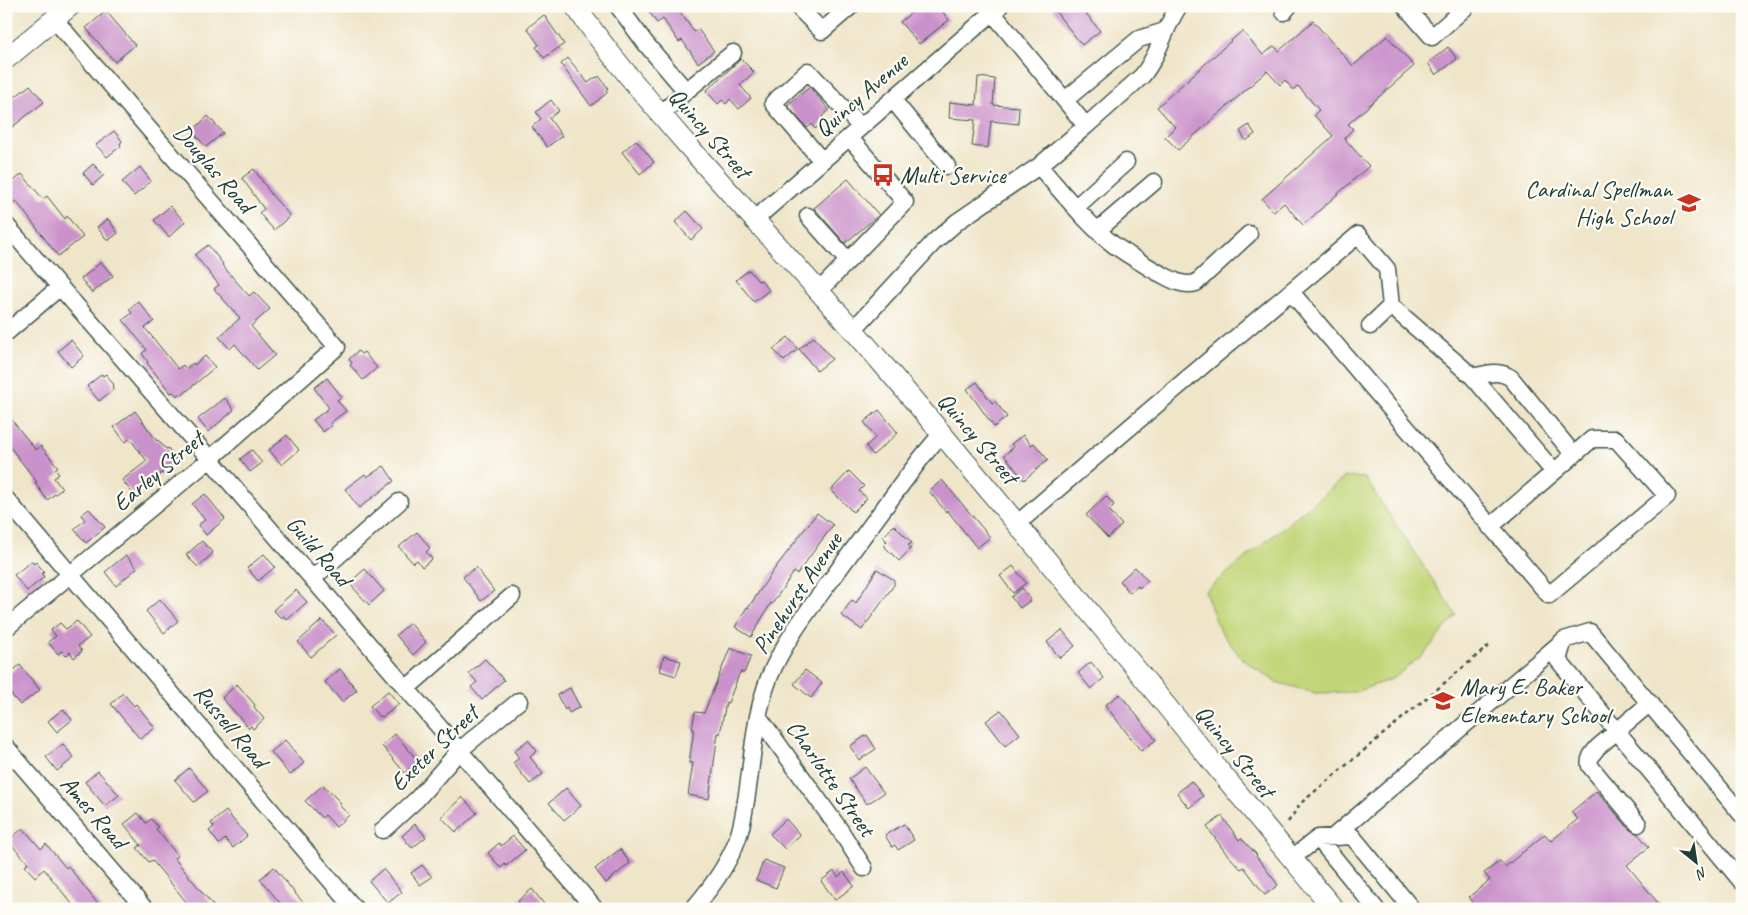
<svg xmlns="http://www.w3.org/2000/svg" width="1748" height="915" font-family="Caveat,sans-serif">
	<rect width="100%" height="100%" fill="#fdfcf7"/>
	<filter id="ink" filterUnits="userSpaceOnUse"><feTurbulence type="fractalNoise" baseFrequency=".02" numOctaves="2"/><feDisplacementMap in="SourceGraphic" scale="10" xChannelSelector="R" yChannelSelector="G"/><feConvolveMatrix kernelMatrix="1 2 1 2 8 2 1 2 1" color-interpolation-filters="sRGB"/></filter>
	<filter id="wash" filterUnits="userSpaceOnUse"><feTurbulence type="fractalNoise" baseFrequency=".0096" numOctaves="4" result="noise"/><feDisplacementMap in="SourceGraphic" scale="20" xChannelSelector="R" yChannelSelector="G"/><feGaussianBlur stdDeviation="1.12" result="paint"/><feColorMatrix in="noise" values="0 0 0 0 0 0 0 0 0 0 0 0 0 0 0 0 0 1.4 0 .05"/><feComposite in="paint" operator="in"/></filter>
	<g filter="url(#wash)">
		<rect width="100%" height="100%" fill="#efe5c9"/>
		<path fill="#c2d578" stroke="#708956" d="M1345,477L1365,478L1456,615L1424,654L1392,679L1355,692L1315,693L1276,682L1243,660L1219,629L1205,591Z"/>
		<g id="blocks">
			<path fill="#ca92cb" d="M645,6H681L678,9L694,32L698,29L714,51L698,63L682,40L679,42L663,19L657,23Z
				M919,6H938L949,20L919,44L900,22Z
				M1051,6H1080L1100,31L1082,45Z
				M106,11L135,45L115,62L86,28Z
				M544,15L564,44L544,58L536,47L539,45L527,28Z
				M1313,21L1353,66L1387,36L1414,66L1348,124L1353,129L1344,138L1369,166L1303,225L1284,203L1274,212L1262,199L1333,136L1314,115L1319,110L1298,86L1293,90L1285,80L1280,85L1267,71L1178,150L1165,137L1175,127L1157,107L1242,31L1263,55L1274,46L1279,51Z
				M1448,47L1457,59L1436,75L1428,63Z
				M568,58L588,83L596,77L597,78L599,76L608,88L606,90L608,92L591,106L561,64Z
				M741,59L754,72L740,85L751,98L739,109L730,99L726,104L722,100L718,104L706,91Z
				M978,77L995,79L993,105L1019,107L1018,124L991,121L988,148L972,146L975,120L949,118L950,102L976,105Z
				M30,85L44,102L6,132V104Z
				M810,87L829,110L822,116L825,121L815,129L812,124L807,128L787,105Z
				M551,100L559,111L549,118L562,136L547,147L532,127L541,119L536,112Z
				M208,116L223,133L206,147L192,131Z
				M1249,125L1255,134L1246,141L1240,131Z
				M114,131L122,141L120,144L121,146L107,157L96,145Z
				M636,140L654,162L640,174L622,152Z
				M93,164L104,175L93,185L83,173Z
				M140,167L151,181L134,196L122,182Z
				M254,169L271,194L290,216L274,230L259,213L264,209L242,178Z
				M22,174L43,199L47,196L65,219L67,216L83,237L58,256L16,201L13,203L6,195V188Z
				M848,179L879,215L845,243L814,208Z
				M170,206L185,222L169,237L154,220Z
				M687,211L703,229L691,240L675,222Z
				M108,219L118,233L108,241L97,227Z
				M208,245L223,264L222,265L249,296L254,292L270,309L251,326L275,355L257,370L235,344L230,349L219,337L240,318L214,289L219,285L195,255Z
				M101,262L113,276L92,293L81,279Z
				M749,270L758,281L761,280L769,290L754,302L736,280Z
				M138,301L154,321L145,328L178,369L183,365L186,369L193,363L194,365L205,356L215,367L181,396L179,393L177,396L173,392L171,393L147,363L148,362L142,353L147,350L123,320L132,313L129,309Z
				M788,337L798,349L784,361L773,349Z
				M814,337L832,359L817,371L799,349Z
				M71,340L84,356L71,367L58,351Z
				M358,351L361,354L364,352L377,368L363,380L350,365L352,363L349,359Z
				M102,374L103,376L106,374L114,385L112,387L114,389L99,401L87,386Z
				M327,378L342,397L337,400L346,411L330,423L332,425L323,432L313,420L329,408L314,388Z
				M977,382L992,403L995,401L1007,417L994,427L967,389Z
				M225,398L234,410L208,432L198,419Z
				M879,410L898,433L873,455L866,446L876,437L864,422Z
				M135,411L157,441L158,440L166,449L168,448L176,458L171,462L174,466L164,475L162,473L134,495L122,480L147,461L130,439L125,442L114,427Z
				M6,413L36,450L41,446L58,467L55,469L59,474L54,478L62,489L47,500L35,483L37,482L6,442Z
				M287,435L299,450L282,465L269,450Z
				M1023,435L1031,445L1034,443L1048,460L1024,480L1004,455L1014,447L1011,444Z
				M252,450L262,463L250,472L240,459Z
				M384,466L394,481L359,508L345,489L365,474L367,477Z
				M849,471L864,486L859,491L867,498L853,512L831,490Z
				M942,480L990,537L977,548L947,510L946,512L929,491Z
				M205,494L225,519L206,535L198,525L205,520L192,504Z
				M1106,496L1114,505L1109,510L1122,525L1108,538L1086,515Z
				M89,509L105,527L86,543L74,529L85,520L81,515Z
				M817,513L833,525L797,574L794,572L772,604L771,603L751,637L735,627L747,607L748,608L773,571Z
				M894,525L912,543L908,545L911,548L899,561L883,545L887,541L883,537Z
				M417,532L430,548L426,552L432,559L422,567L417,560L413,563L399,547Z
				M202,541L213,553L198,567L186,555Z
				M264,554L275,567L258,581L247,568Z
				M126,555L137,568L116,586L105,572Z
				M32,561L34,564L36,562L44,572L42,574L44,577L27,591L14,575Z
				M1013,566L1026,583L1013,593L1000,576Z
				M476,567L494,591L481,601L463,577Z
				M1135,567L1148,581L1139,588L1138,586L1130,593L1120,581Z
				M365,569L384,591L369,605L349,583Z
				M877,569L894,580V585L862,630L841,615L852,600L856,603Z
				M1022,588L1031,600L1020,608L1011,597Z
				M296,590L307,602L287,620L284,616L281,618L273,610Z
				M160,599L178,621L164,633L146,611Z
				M322,620L336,635L311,657L298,642Z
				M77,621L90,637L78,646L82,651L74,658L70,652L66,656L62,651L58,654L48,642L56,636L51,630L60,623L66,629Z
				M410,623L426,642L413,655L396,635Z
				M1062,630L1075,646L1060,658L1047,642Z
				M730,648L751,656L744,673L740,672L728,703L726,702L720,734L718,733L709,799L688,795L693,763H689L694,729H692L695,712L704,713Z
				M664,656L681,661L676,676L660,671Z
				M485,659L504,680L482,700L471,687L477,682L469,673Z
				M1091,662L1104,678L1091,689L1078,673Z
				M20,665L40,690L20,705L6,688V676Z
				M340,669L357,690L342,702L325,682Z
				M805,670L822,683L811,698L794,684Z
				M237,684L255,705L254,707L264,719L253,729L251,726L249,728L222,698Z
				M570,688L580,707L569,713L567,708L565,710L557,695Z
				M388,691L399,704L383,717L381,716L379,717L370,706Z
				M123,693L134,706L136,704L155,728L140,739L111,704Z
				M1120,694L1156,740L1141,751L1105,705Z
				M63,709L72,720L57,732L48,721Z
				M1001,710L1020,734L1005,746L986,721Z
				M395,734L418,761L405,773L382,746Z
				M867,735L876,749L859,760L850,746Z
				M285,740L304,763L290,775L271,752Z
				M528,740L537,751L530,757L543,774L530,784L513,763L519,758L514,751Z
				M63,744L74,758L57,771L46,757Z
				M865,767L884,793L867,804L849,779Z
				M189,768L208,791L194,802L175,780Z
				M98,771L119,795L105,806L85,782Z
				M1191,781L1203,796L1189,808L1177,793Z
				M323,785L341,803L339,805L349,815L336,827L325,815L322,818L305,801Z
				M566,788L581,806L564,820L549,803Z
				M1597,791L1630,830L1638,834L1649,847L1627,865L1663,909H1478L1469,897L1490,880L1484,873L1500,861L1505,867L1545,834L1551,841L1578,819L1571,812Z
				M462,797L477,813L456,832L441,817Z
				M226,811L247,836L233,848L225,839L219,844L209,831L214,827L211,823Z
				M138,813L146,823L151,819L158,827L156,829L178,856L174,858L216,909H192L152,860L149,862L137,848L141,845L124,824Z
				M1222,816L1239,840L1241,838L1257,855L1256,856L1278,885L1265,895L1244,867L1241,869L1225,852L1207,827Z
				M786,819L800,835L785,849L770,834Z
				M415,824L426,837L412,848L402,836Z
				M904,824L914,840L898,850L895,845L892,847L885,835Z
				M23,828L41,849L46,844L66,868L68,866L102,909H76L44,869L35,877L25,866L28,863L8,841Z
				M513,836L525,850L506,866L505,864L501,868L488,853L499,843L501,846Z
				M620,849L630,863L606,883L595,869Z
				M764,860L784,868L776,888L756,880Z
				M422,865L432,877L420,885L411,873Z
				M274,867L294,892L309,909H285L260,879Z
				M383,869L402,892L388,903L369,881Z
				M834,871L838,877L844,872L854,886L835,900L821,881Z
				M532,889L548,909H524L518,901Z"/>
		</g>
	</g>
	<g filter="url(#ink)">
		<use href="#blocks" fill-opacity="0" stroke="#3e564a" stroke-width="1"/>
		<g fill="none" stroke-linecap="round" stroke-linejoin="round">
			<defs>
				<path id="minor" d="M618,6L646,44L686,91L661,114
					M801,6L799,8L822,31L851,6
					M987,6L1086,126L1142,76C1159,56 1164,28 1179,6
					M1405,6L1432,37L1467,6
					M1284,12L1289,6
					M686,91L733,53
					M893,100L947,166
					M1065,100L1139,39L1165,31
					M822,161L773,103L808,71L861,127
					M1039,166C1063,193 1086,223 1114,245C1128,255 1142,263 1157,272C1170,278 1181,287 1196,283L1249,234
					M1076,207L1126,162
					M808,216L848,261
					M753,221L1000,6
					M6,225L210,459L595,909
					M1098,230L1154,182
					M818,292L905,202L849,137
					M1370,326L1391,306
					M853,330L935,241L958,221L1039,166L1086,126
					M6,333L60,287
					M1473,377C1486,374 1499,369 1511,378L1574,455
					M6,499L355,909
					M1017,524C1130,426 1244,331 1358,235L1387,269L1391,306L1473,377L1554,472L1592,439H1616L1667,496L1549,595L1291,292
					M1490,527L1554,472
					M312,579L399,502
					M6,628L210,459L337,347L54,19
					M407,688L512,596
					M758,716L840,830L864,868
					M6,747L145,909
					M1742,815L1590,632L1564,640L1558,660L1742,882
					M1638,824L1590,766C1588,758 1593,753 1598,747L1650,703
					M383,830L417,799L460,750L519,701
					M1333,837L1564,640
					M1318,838L1376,909
					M1292,858L1318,838L1352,836L1412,909
					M693,909C713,886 732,860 740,831C753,781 750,727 769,678C784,641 810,608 834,576C863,536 892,497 922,457L942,433"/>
				<path id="major" d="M575,6C608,53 645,96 683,140C748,214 816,286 880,361C1035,541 1181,727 1334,909
					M6,59L70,6"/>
			</defs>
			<use href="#minor" stroke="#3e564a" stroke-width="19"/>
			<use href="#major" stroke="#3e564a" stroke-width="22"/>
			<path stroke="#3e564a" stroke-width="2.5" stroke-dasharray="4 4" stroke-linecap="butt" d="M1288,822L1301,803L1491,644"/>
			<use href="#minor" stroke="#fff" stroke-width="16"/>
			<use href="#major" stroke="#fff" stroke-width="20"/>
		</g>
	</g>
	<defs>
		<symbol id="bus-bare" viewBox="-9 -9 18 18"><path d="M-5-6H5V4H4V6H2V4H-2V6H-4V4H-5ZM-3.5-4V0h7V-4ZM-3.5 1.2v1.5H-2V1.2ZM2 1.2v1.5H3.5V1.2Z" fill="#c8321e" stroke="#fdfcf7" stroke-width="2.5" paint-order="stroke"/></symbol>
		<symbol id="school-bare" viewBox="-9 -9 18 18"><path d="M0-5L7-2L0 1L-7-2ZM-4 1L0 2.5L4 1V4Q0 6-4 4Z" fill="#c8321e" stroke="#fdfcf7" stroke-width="2.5" paint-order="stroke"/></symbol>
	</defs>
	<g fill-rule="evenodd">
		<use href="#bus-bare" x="867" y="159" width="32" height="32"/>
		<use href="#school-bare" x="1673" y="187" width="32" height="32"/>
		<use href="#school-bare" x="1427" y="685" width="32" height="32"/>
	</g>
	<g text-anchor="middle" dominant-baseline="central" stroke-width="4.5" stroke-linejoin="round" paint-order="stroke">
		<g font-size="24" fill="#1f3d34" stroke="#fdfcf7">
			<text transform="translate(861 95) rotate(-41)">Quincy Avenue</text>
			<text transform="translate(710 133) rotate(49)">Quincy Street</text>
			<text transform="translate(214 168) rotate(49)">Douglas Road</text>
			<text transform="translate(978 438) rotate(50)">Quincy Street</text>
			<text transform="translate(158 471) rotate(-40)">Earley Street</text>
			<text transform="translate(319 551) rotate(49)">Guild Road</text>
			<text transform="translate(797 593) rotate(-56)">Pinehurst Avenue</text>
			<text transform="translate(231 726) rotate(50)">Russell Road</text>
			<text transform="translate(434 748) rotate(-44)">Exeter Street</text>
			<text transform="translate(1235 751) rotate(51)">Quincy Street</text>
			<text transform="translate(831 778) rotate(55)">Charlotte Street</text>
			<text transform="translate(94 812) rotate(49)">Ames Road</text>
		</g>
		<g font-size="24" fill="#1f3d34" stroke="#fdfcf7" text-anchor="start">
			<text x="900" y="175">Multi Service</text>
			<text x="1672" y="189" text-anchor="end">Cardinal Spellman<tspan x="1672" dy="28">High School</tspan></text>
			<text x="1460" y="687">Mary E. Baker<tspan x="1460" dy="28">Elementary School</tspan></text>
		</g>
	</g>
	<rect width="1748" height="915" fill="none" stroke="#fdfcf7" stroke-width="25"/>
	<g transform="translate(1696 862) rotate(150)" stroke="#fdfcf7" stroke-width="4" paint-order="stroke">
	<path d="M0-4L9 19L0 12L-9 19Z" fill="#1f3d34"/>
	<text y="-8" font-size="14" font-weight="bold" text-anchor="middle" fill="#1f3d34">N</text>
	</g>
</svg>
